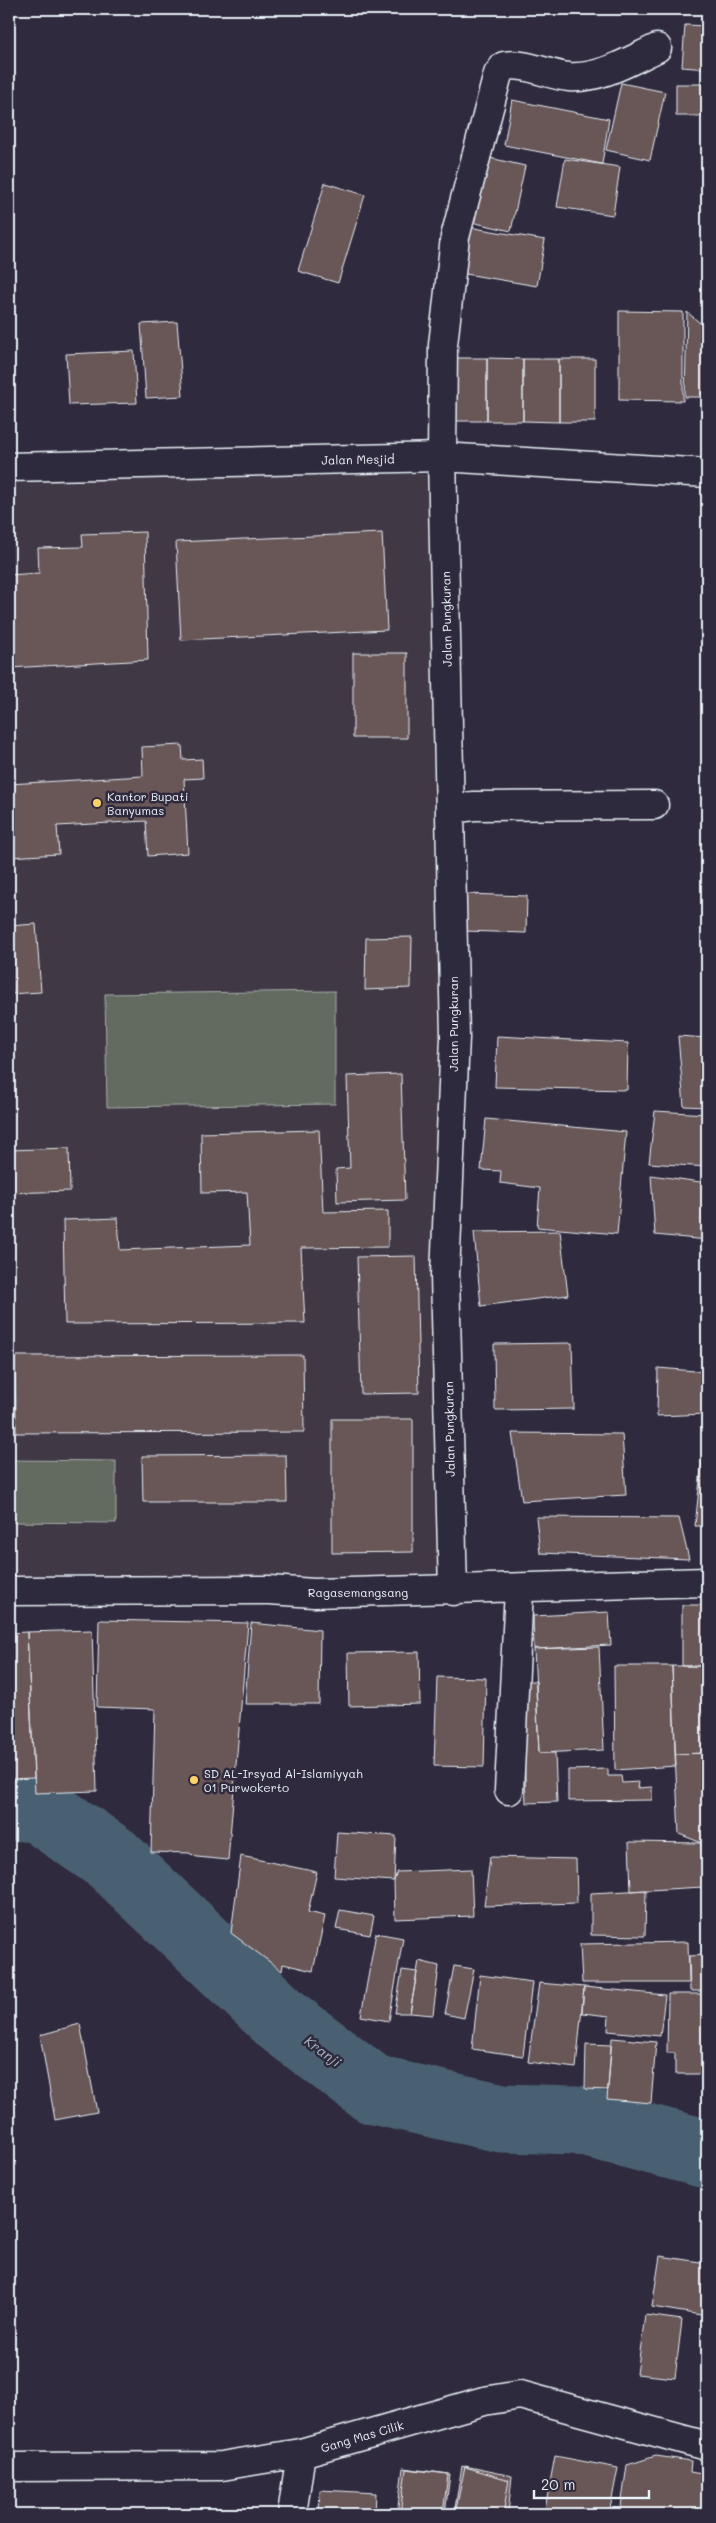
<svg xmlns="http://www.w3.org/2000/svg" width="716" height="2523" font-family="Mali,sans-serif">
	<rect width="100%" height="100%" fill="#2f2a3d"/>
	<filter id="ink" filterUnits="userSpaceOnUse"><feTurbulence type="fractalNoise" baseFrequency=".02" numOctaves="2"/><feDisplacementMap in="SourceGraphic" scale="10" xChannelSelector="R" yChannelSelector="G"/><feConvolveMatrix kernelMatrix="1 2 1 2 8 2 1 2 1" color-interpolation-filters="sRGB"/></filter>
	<g filter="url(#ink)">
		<path fill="#403745" d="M9,473L437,474L448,1585L9,1594Z"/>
		<path fill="#636b5f" stroke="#a6aeac" d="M335,991V1104L107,1107L105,994Z
			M9,1460L116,1461V1523L9,1522Z"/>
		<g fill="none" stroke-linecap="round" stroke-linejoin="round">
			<path stroke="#496172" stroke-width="69" d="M9,1806L38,1808L112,1859L284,2022L374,2090L502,2118L577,2120L707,2154"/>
		</g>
		<path fill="#695657" stroke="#e8f1f8" d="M685,25L707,26V69L682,67Z
			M621,83L665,92L650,160L606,150Z
			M676,84H707V116H676Z
			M512,100L609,119L602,164L504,145Z
			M481,156L525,166L511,231L467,221Z
			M565,159L620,167L613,215L557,207Z
			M325,183L365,195L338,283L298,271Z
			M462,226L545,240L537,286L454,272Z
			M619,311L683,312V401L619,400Z
			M687,312L707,329V397H685Z
			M177,322L183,396L146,398L141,324Z
			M134,351L137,403L69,405L66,354Z
			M452,358H487V421H451Z
			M487,358L523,359V421H487Z
			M523,359H559V422L523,421Z
			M559,359H595V422H559Z
			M145,532L148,660L9,668V575L39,573L38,548L83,547L82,534Z
			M382,533L387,630L181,640L176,542Z
			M353,653H407V738H353Z
			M182,745L183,760L202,759L203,778L184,779L188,853L148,856L146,821L57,826L59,854L9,857V784L143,776L142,747Z
			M465,894L527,896L526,933L464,931Z
			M36,924L41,992L9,994V926Z
			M412,937L411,988L365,990L366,938Z
			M497,1036L628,1043L627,1090L495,1087Z
			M678,1036L707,1038V1107L684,1106Z
			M401,1074L405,1200L337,1202L336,1169L350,1168L347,1076Z
			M655,1111L707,1114V1167L649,1163Z
			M486,1119L626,1132L617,1234L537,1227L540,1188L500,1183L501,1171L481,1170Z
			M319,1130L323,1212L388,1211V1247L301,1248L305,1323L65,1324L63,1220L118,1218L120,1250L250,1245L247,1192L202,1193L201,1133Z
			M69,1148L70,1191L9,1193V1150Z
			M651,1175L707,1183V1240L655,1235Z
			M9,1212H11V1329H9Z
			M560,1231L568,1295L481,1306L474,1232Z
			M416,1256L419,1393L361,1394L357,1257Z
			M707,1292V1318L704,1319Z
			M704,1319H707V1372H701Z
			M572,1343L574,1409L495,1410L494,1344Z
			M303,1355L304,1432L16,1433L15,1356Z
			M658,1368L707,1372V1414L657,1416Z
			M707,1414V1526H695Z
			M332,1419H413V1552L332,1553Z
			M512,1433L622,1434L626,1495L522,1501Z
			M286,1455L287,1502H143L142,1456Z
			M536,1517L679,1518L689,1559L540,1553Z
			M682,1605H707V1666H682Z
			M609,1612L611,1645L534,1649L533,1616Z
			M99,1620L248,1623L228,1860L197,1857L189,1853L151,1852L155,1709L97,1707Z
			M251,1623L320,1630L319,1704H245Z
			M92,1630L97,1791L35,1793L27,1632Z
			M27,1632L34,1778L9,1779V1633Z
			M599,1647L604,1750L539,1753L534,1649Z
			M419,1652L420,1704L349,1706L348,1653Z
			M614,1666H672L676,1766L615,1770Z
			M672,1666H707V1753L675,1754Z
			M437,1677L486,1678L484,1767L434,1766Z
			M521,1681H536L539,1753H555L557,1802L526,1803Z
			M707,1753V1845L679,1834L675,1754Z
			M608,1769V1776H621L622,1783L639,1782L638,1788L652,1787V1800L568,1801V1770Z
			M337,1832L396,1836L394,1881L334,1877Z
			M629,1842L701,1843L703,1887L631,1891Z
			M241,1856L317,1872L308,1912L325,1916L313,1971L283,1964L282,1971L231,1933Z
			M490,1857L576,1859L577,1903L484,1906Z
			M471,1869L473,1916L395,1919L394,1881L397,1872Z
			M646,1890L645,1936L591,1935V1893Z
			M340,1910L374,1916L370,1935L336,1929Z
			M376,1933L403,1938L389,2021L361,2016Z
			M688,1942L689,1983H582L580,1944Z
			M707,1955V1991H690L689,1956Z
			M419,1961L439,1966L433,2015L410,2013Z
			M454,1966L474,1969L464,2018L445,2014Z
			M402,1970L417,1972L410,2013H395Z
			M480,1975L532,1982L523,2056L472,2049Z
			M539,1983L584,1987L576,2068L528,2062Z
			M584,1987L665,1995L660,2036L608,2031L609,2016L582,2013Z
			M668,1994H707V2074H675V2053H667Z
			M80,2024L97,2112L55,2120L40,2035Z
			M612,2038L656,2042L651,2103L607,2099Z
			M586,2044L611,2045L608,2090L585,2089Z
			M660,2256L707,2263V2316L652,2307Z
			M645,2315L682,2320L675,2378L637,2374Z
			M555,2456L618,2468L609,2514H544Z
			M656,2456L691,2461L690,2472L707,2475V2514H620L627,2465Z
			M462,2466L509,2480L503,2514H454Z
			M465,2466L512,2476L508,2514H455Z
			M403,2468L450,2474L445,2514H397Z
			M406,2469L448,2474L443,2514H400Z
			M320,2490L376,2493L375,2514H319Z"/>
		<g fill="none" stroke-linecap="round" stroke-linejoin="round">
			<defs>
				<path id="minor" d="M450,809L474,806L654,805
					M9,1591L269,1590L314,1593L707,1582
					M453,1591L445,1275L455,1037L442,457L443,345L455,237L498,74L504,66C526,62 547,75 569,77C600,79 629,61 657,48
					M509,1790L519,1589
					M9,2467L221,2466L301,2453L484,2401L520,2395L707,2446
					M292,2514L301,2453"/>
				<path id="major" d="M9,467L442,457L707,473"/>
			</defs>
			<use href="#minor" stroke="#e8f1f8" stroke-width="31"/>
			<use href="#major" stroke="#e8f1f8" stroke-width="31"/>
			<use href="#minor" stroke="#2f2a3d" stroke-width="28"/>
			<use href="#major" stroke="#2f2a3d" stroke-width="28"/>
		</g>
	</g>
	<g fill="#ffd166" stroke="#2f2a3d" stroke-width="2">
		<circle cx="97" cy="803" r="5"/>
		<circle cx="194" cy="1780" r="5"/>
	</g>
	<g text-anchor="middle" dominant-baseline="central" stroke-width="5" stroke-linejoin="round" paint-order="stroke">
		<g font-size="12" fill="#e8f1f8" stroke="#2f2a3d">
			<text transform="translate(358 459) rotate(-1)">Jalan Mesjid</text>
			<text transform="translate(446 619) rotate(-91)">Jalan Pungkuran</text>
			<text transform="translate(453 1024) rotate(-90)">Jalan Pungkuran</text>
			<text transform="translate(449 1429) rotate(-91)">Jalan Pungkuran</text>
			<text x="358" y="1592">Ragasemangsang</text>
			<text transform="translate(362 2436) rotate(-16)">Gang Mas Cilik</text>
		</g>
		<g font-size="12" fill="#e8f1f8" stroke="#2f2a3d" text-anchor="start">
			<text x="107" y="796">Kantor Bupati<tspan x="107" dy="14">Banyumas</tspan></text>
			<text x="204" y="1773">SD AL-Irsyad Al-Islamiyyah<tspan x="204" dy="14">01 Purwokerto</tspan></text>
		</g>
		<g font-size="14" font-style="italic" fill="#a8b7c2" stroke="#2f2a3d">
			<text transform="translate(323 2051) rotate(37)">Kranji</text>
		</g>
	</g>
	<rect width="716" height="2523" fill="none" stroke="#2f2a3d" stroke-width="30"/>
	<rect x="15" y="15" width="686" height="2493" fill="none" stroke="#e8f1f8" stroke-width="2" filter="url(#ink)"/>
	<path d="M534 2490v8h115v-8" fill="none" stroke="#e8f1f8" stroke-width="2.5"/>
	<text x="541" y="2490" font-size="15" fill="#e8f1f8" stroke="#2f2a3d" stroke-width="4" paint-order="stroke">20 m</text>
</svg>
